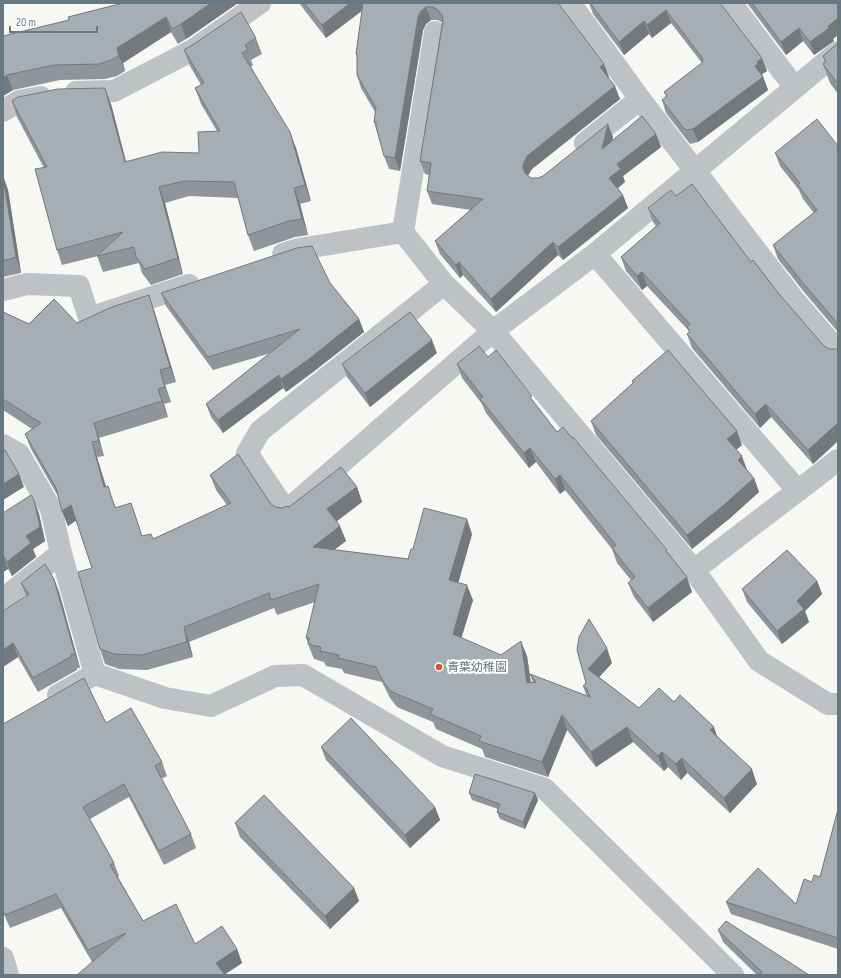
<svg xmlns="http://www.w3.org/2000/svg" width="841" height="978" font-family="'Sofia Sans Condensed','Noto Sans JP',sans-serif">
	<rect width="100%" height="100%" fill="#f7f7f4"/>
	<g fill="none" stroke-linecap="round" stroke-linejoin="round">
		<path stroke="#bec2c5" stroke-width="22" d="M570,3L640,99L794,300L838,351
			M731,3L795,88
			M435,32L403,232L444,284L493,331L694,570L759,661L828,704H838
			M76,92L114,91L193,50L260,3
			M3,111L19,101L41,97
			M585,143L640,99
			M283,254L299,249L403,232
			M595,254L798,491
			M444,284L260,431L247,453L286,511L493,331L595,254L838,52
			M3,290L27,284L79,286L89,318L189,285
			M3,445L19,454L51,509L61,553L95,674
			M694,570L838,460
			M3,599L61,553
			M58,695L95,674L165,698L211,706L275,676L303,675L442,756L545,789L733,975
			M3,958L8,975"/>
	</g>
	<path fill="#8f959a" d="M123,3H238L186,39L178,44L171,32L123,63L125,71L117,76L105,79L60,80L13,90L3,96V36L69,20Z
		M299,3H558L604,64L608,77L620,99L532,169L528,176L531,178H538L543,176L613,137L612,141L656,134L661,147L623,176L625,182L618,188L628,208L563,260L558,255L496,312L463,275L460,278L440,254L435,241L471,210L432,204L427,191L429,175L425,174L420,161L442,22L437,20H431L426,24L423,30L400,171L389,169L384,156L374,122L375,112L361,88L357,75V57L356,54L362,11L326,38Z
		M589,3H720L767,71L762,74L768,90L698,142L690,144L666,113L662,100L666,96L664,92L702,63L671,23L652,38L649,34L624,55L593,14Z
		M747,3H838L833,39L834,41L814,55L803,41L786,55Z
		M256,38L262,54L251,60L253,65L251,67L296,148L311,201L300,204L308,235L295,237L254,251L248,235L238,198L189,196L165,203L183,274L151,285L142,273L139,263L103,272L97,256H98L62,265L57,250L44,168L17,117L12,101L111,104L126,161L199,153L217,131L201,104L195,88L201,85L190,66L184,50Z
		M838,43V94L830,83L823,64L825,63L823,56Z
		M838,146V332L804,292L778,259L773,245L814,213L803,199L799,190L780,166L775,153Z
		M3,176L8,190L21,273L3,277Z
		M676,196L751,262L824,346L829,349H836L838,348V441L813,464L771,417L760,428L692,348L687,334L689,332L688,330L647,286L642,290L626,271L621,257L656,226L653,222L648,208Z
		M330,283L359,319L364,332L313,372L286,392L283,388L223,433L211,417L206,404L271,353L213,370L166,306L161,293Z
		M154,310L176,382L165,385L171,402L164,404L168,417L99,438L104,456L97,457L106,486L116,508L131,503L142,536L151,534L153,539L227,505L216,490L210,475L270,503L275,507L282,508L357,487L362,502L337,521L346,541L334,550L408,559L413,549L472,534L458,582L473,600L461,638L501,655L527,656L531,683H533L530,674L587,697L583,686L612,663L599,677L639,708L674,702L718,737L757,784L730,813L687,773L681,780L668,767L664,771L633,742L596,767L567,730L548,777L485,757L482,749L436,729L433,722L397,707L390,698L382,682L344,673L342,669L326,666L324,662L314,659L308,644V643L306,638L315,602L277,615L274,608L189,642L193,657L147,670L119,669L105,664L100,649L92,568L76,520L68,526L62,511L59,498L31,449L25,434L32,429L3,410V312L29,324L77,323Z
		M437,353L370,407L347,377L342,364Z
		M488,357L534,403L557,432L670,555L692,592L653,622L634,597L628,583L631,580L617,563L612,549L565,490L560,494L536,462L529,468L486,413L482,404L462,378L457,364Z
		M632,381L742,445L736,450L747,470L754,478L759,492L729,519L692,549L596,435L591,421L633,383Z
		M34,500L39,514L45,541L33,549L36,557L12,576L8,569L3,572V513Z
		M54,579L59,592L80,668H77V670L38,692L18,657L3,667L26,596L21,583Z
		M817,581L822,594L805,611L809,622L782,644L747,602L742,589Z
		M106,723L162,762L167,776L161,779L191,834L196,848L164,865L129,797L90,819L114,863L119,876L118,877L143,921L195,944L237,949L242,963L225,974L92,962L61,908L10,928L3,912V724Z
		M321,747L435,807L440,820L410,848L326,760Z
		M469,793L538,800L525,829L500,819L497,812L498,809L472,800Z
		M838,809V949L731,914L726,902L796,904L812,882L820,877Z
		M235,823L354,888L359,901L330,929L240,837Z
		M718,930L809,975H757L723,942Z"/>
	<path fill="#74797d" d="M211,3H238L186,39L181,24Z
		M350,3H368L369,5L326,38L322,25Z
		M426,7L431,20L426,24L423,30L400,171L395,158L418,17L421,11Z
		M666,10L671,23L652,38L647,25Z
		M166,17L171,32L123,63L125,71L119,56L117,48Z
		M838,18V35L833,39L834,41L814,55L810,42Z
		M644,21L649,34L624,55L619,42Z
		M799,28L803,41L786,55L781,42Z
		M762,58L767,71L762,74L768,90L698,142L693,129L755,66L757,62Z
		M604,64L609,77L605,80L600,67Z
		M7,75L13,90L3,96V78Z
		M615,86L620,99L532,169L528,175V180L523,167L524,162L527,156Z
		M105,88L111,104L130,178L125,162Z
		M608,124L613,137L607,162L602,149Z
		M290,132L296,148L311,201L305,185Z
		M656,134L661,147L623,176L625,182L614,191L609,178L617,164Z
		M3,176L8,190L21,273L16,257Z
		M159,187L165,203L183,274L178,258Z
		M294,188L300,204L308,235L302,219Z
		M623,195L628,208L563,260L558,247Z
		M553,242L558,255L496,312L491,299Z
		M459,262L463,275L460,278L456,265Z
		M642,272L647,286L642,290L637,276Z
		M149,295L154,310L176,382L170,367Z
		M359,319L364,332L313,372L286,392L281,379Z
		M432,340L437,353L370,407L365,393Z
		M160,370L165,385L171,402L165,387Z
		M279,375L283,388L223,433L218,420Z
		M158,389L164,404L168,417L162,401Z
		M766,404L771,417L760,428L755,414Z
		M94,423L99,438L104,456L99,441Z
		M838,423V441L813,464L808,450Z
		M737,431L742,445L732,453L727,439Z
		M92,442L97,457L110,502L104,487Z
		M530,448L536,462L529,468L524,453Z
		M742,456L747,470L738,460Z
		M19,474L24,487L3,500V484Z
		M560,475L565,490L560,494L555,479Z
		M754,478L759,492L729,519L692,549L687,535Z
		M357,487L362,502L333,524L327,509Z
		M34,500L39,514L45,541L33,549L36,557L12,576L7,562L26,536Z
		M71,505L77,520L68,526L62,511Z
		M467,519L472,534L455,595L449,580Z
		M340,526L346,541L318,562L313,547Z
		M3,556L8,569L3,572Z
		M687,577L692,592L653,622L648,608Z
		M54,579L59,592L80,668L75,654Z
		M817,581L822,594L805,611L809,622L782,644L777,631L797,601Z
		M467,585L473,600L458,649L453,634Z
		M184,627L189,642L193,657L187,642Z
		M521,641L527,656L533,698L527,683Z
		M13,643L18,657L3,667V650Z
		M607,648L612,663L593,684L588,669Z
		M562,715L567,730L548,777L542,762Z
		M627,727L633,742L596,767L591,752Z
		M714,727L719,742L710,730Z
		M662,752L668,767L664,771L658,756Z
		M682,758L687,773L681,780L676,764Z
		M752,769L757,784L730,813L724,798Z
		M535,793L538,800L525,829L523,822Z
		M435,807L440,820L410,848L405,835Z
		M354,888L359,901L330,929L325,916Z
		M237,949L242,963L224,975L216,963Z"/>
	<path fill="#a6adb3" stroke="#74797d" d="M123,3H211L181,24L172,29L166,17L117,48L119,56L111,60L99,64L54,65L7,75L3,78V36L69,20L68,17Z
		M304,3H350L322,25Z
		M363,3H558L604,64L600,67L615,86L527,156L524,162L523,167L525,173L531,178H538L543,176L608,124L602,149L642,116L656,134L617,164L621,169L609,178L623,195L558,247L553,242L491,299L459,262L456,265L435,241L483,199L427,191L431,163L420,161L443,21L442,15L438,10L433,7H426L421,11L418,17L395,158L384,156L376,126V122H374L376,108L357,75V54H356Z
		M590,3H720L762,58L757,62L758,64L755,66L763,77L693,129L685,130L662,100L667,96L664,92L703,62L702,60L703,59L666,10L647,25L644,21L619,42Z
		M752,3H838V18L828,26L829,28L810,42L799,28L781,42Z
		M241,12L256,38L245,45L248,50L242,53L290,132L305,185L294,188L302,219L289,221L248,235L234,182L184,181L159,187L178,258L145,269L136,257L134,247L97,256L123,232L57,250L35,169L47,167L12,101L18,97L58,89L105,88L125,162L162,152L199,153L198,132L220,131L195,88L204,83L184,50L194,44Z
		M838,43V84L823,64L826,62L823,56Z
		M817,119L838,146V324L799,278L773,245L817,210L798,185L800,183L775,153Z
		M3,177L16,257L3,261Z
		M692,184L751,262L753,260L779,294L824,346L829,349H836L838,348V423L808,450L766,404L755,414L687,334L690,331L687,327L690,324L642,272L637,276L621,257L660,223L648,208L671,190L676,196Z
		M312,246L330,283L359,319L309,359L281,379L279,375L218,420L206,404L300,329L208,357L161,293L297,248Z
		M149,295L170,367L160,370L165,387L158,389L162,401L94,423L99,441L92,442L104,487L108,486L115,508L131,503L142,536L151,534L153,539L231,503L210,475L238,454L270,503L275,507L282,508L288,506L289,507L341,467L357,487L327,509L340,526L313,547L408,559L411,549H413L424,508L467,519L449,580L467,585L453,634L501,655L521,641L527,683L536,682L530,674L590,697L587,689L583,686L586,683L577,650L579,637L589,619L607,648L588,669L639,708L659,688L674,702L680,695L714,727L710,730L752,769L724,798L682,758L676,764L662,752L658,756L627,727L591,752L562,715L542,762L479,741L481,736L430,714L433,709L392,692L384,683L376,667L338,658L339,655L320,651L321,647L308,644L309,638H306L319,584L271,600L269,593L184,627L187,642L142,655L114,654L100,649L78,572L92,568L71,505L62,511L56,488L25,434L41,423L3,399V312L29,324L54,299L77,323L112,307Z
		M410,312L432,340L365,393L342,364Z
		M479,346L488,357L496,350L532,396L530,397L557,432L563,427L572,438L573,437L667,550L666,551L687,577L648,608L628,583L635,577L612,548L616,545L560,475L555,479L530,448L524,453L480,399L483,397L457,364Z
		M668,350L737,431L727,439L742,456L738,460L754,478L724,505L687,535L591,421L634,382L632,381Z
		M5,450L19,474L3,484V451Z
		M31,495L34,500L40,527L26,536L31,543L7,562L3,555V513Z
		M787,550L817,581L797,601L804,609L777,631L742,589Z
		M45,564L54,579L75,654H71L72,656L33,678L13,643L3,650V611L29,594L21,583Z
		M84,678L106,723L131,708L162,762L155,766L191,834L159,851L124,784L83,807L114,863L110,865L143,921L176,904L195,944L222,926L237,949L216,963L225,975H77L126,933L88,950L56,894L5,915L3,911V724Z
		M351,718L435,807L405,835L321,747Z
		M475,774L535,793L523,822L497,812L500,804L469,793Z
		M264,795L354,888L325,916L235,823Z
		M838,809V938L726,902L758,868L796,904L804,879L812,882L814,875L820,877Z
		M726,921L809,975H760L762,972L718,930Z"/>
	<circle fill="#d65635" stroke="#fff" stroke-width="1.5" cx="439" cy="667" r="4"/>
	<g text-anchor="middle" dominant-baseline="central" stroke-width="4" stroke-linejoin="round" paint-order="stroke">
		<g font-size="12" fill="#687883" stroke="#fff" text-anchor="start">
			<text x="447" y="667">青葉幼稚園</text>
		</g>
	</g>
	<rect width="841" height="978" fill="none" stroke="#687883" stroke-width="8"/>
	<path d="M10 26v6h87v-6" fill="none" stroke="#687883" stroke-width="2"/>
	<text x="16" y="26" font-size="12" fill="#687883" stroke="#ffffff" stroke-width="3" paint-order="stroke">20 m</text>
</svg>
